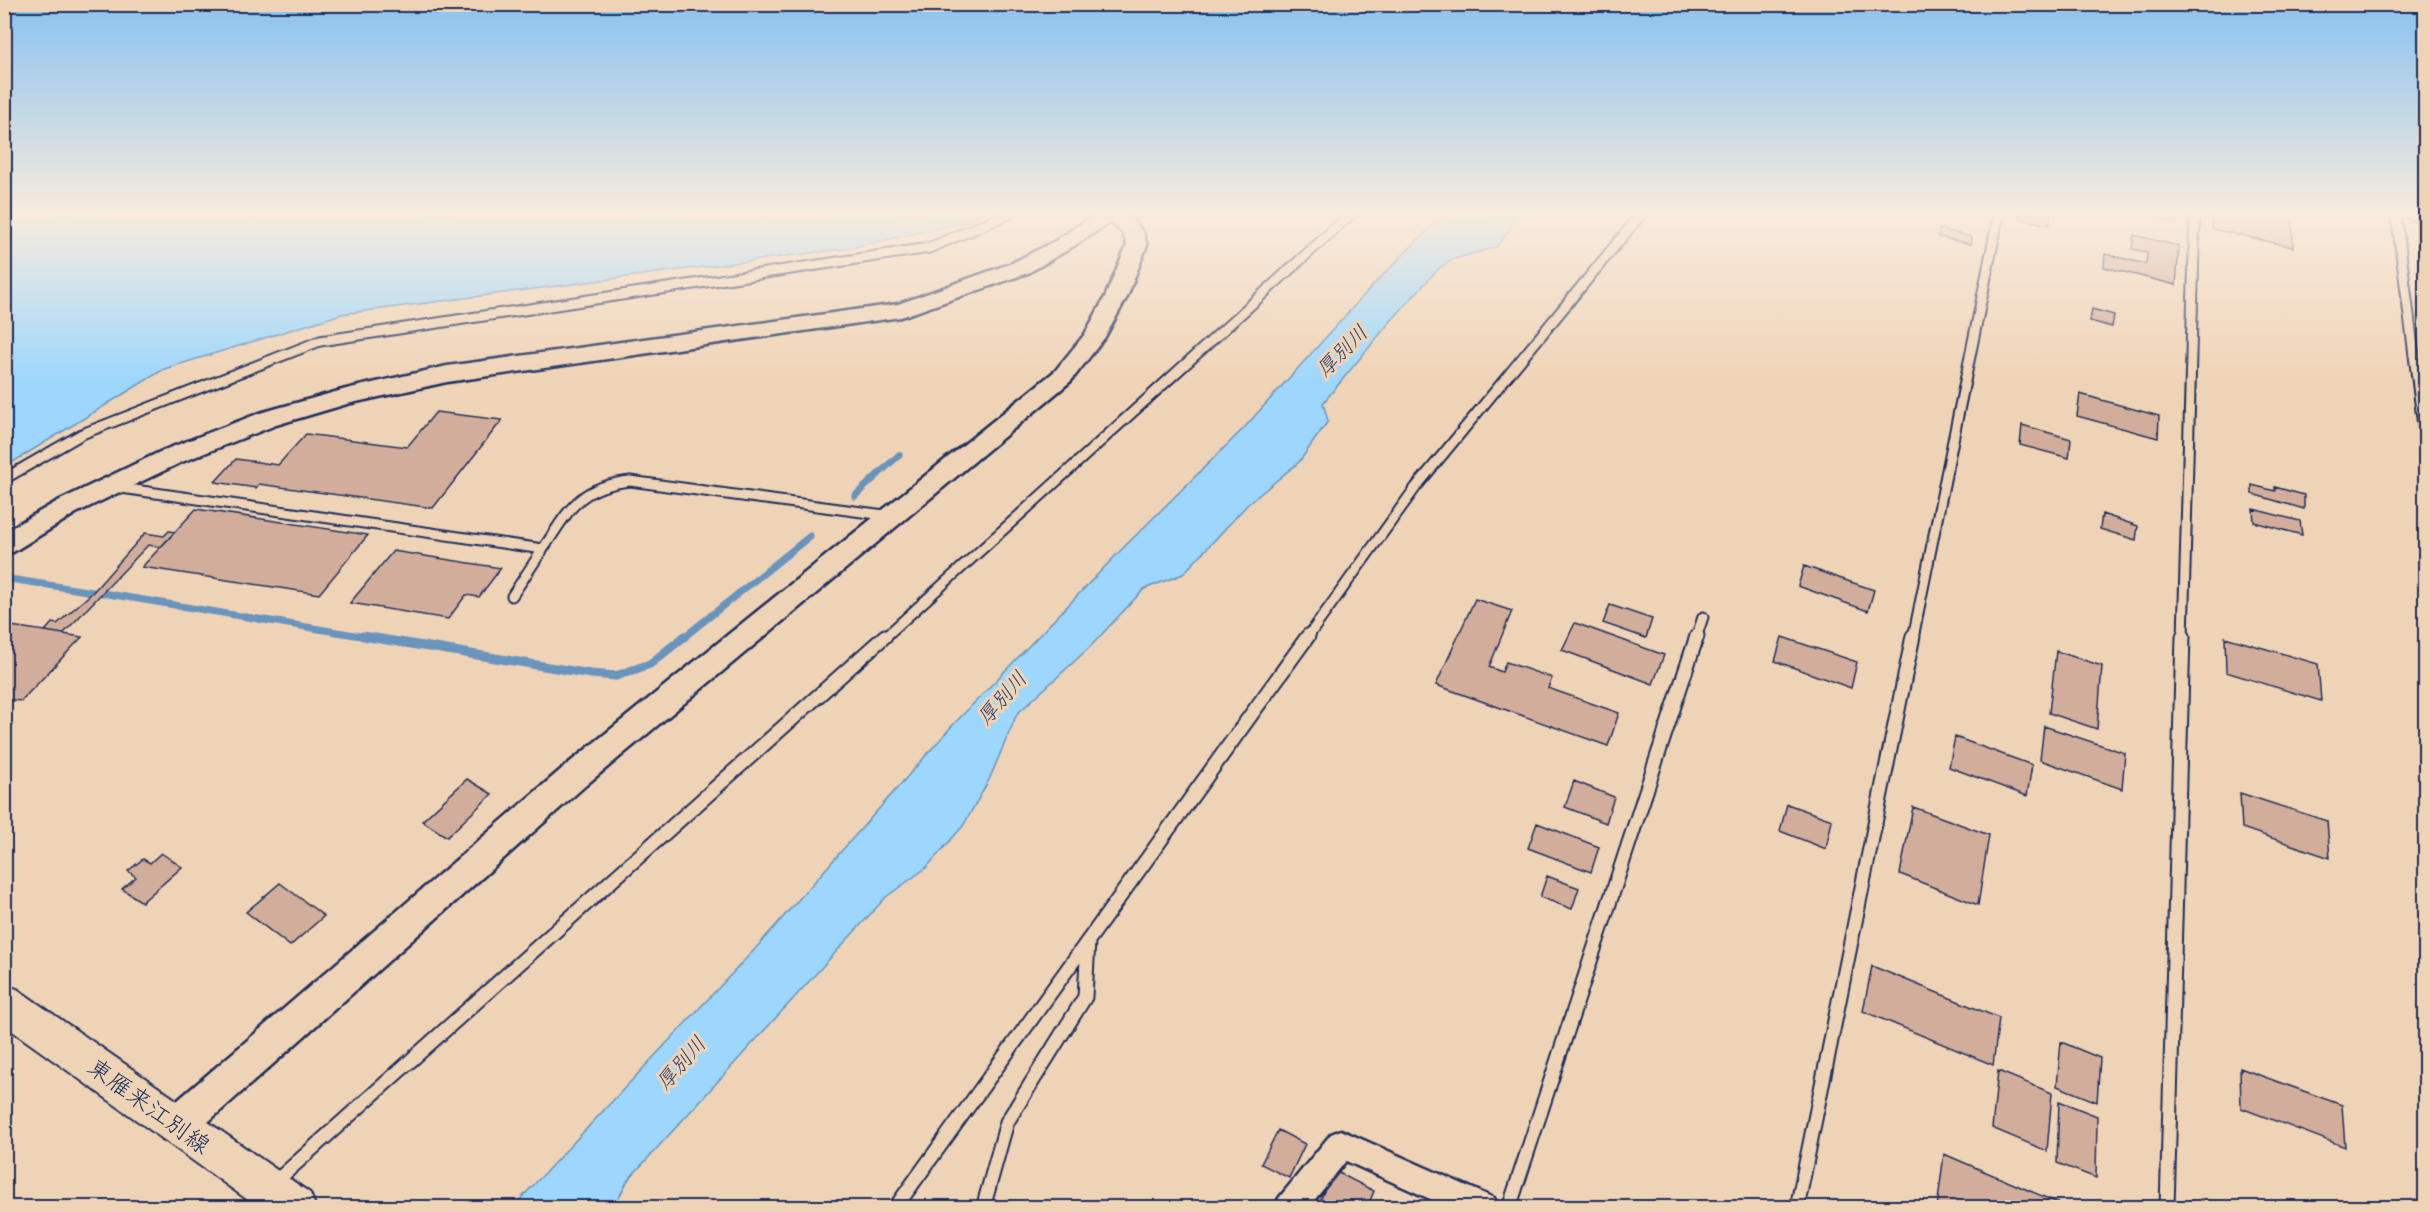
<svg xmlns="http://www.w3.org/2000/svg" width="2430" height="1212" font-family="Sriracha,'Klee One',sans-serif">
	<rect width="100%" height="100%" fill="#efd3b6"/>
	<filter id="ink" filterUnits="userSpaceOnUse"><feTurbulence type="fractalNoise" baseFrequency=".0167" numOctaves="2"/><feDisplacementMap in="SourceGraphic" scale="12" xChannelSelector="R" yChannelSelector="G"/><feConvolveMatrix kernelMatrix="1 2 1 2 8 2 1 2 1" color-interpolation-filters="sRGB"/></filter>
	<g filter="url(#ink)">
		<path fill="#9dd7fd" stroke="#6994bd" stroke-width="1.5" d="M5,213H980L966,222L850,248L342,314L164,369L5,467Z
			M1445,213L1516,215L1508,232L1496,247L1454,259L1439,268L1390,322L1323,403L1328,421L1299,462L1248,504L1183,574L1144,589L1090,647L1017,714L989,780L963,826L926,868L886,897L628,1180L614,1207H513L755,949L952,726L1123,548L1243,429L1375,283Z"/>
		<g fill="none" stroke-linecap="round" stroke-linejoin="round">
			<path stroke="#6994bd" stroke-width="7" d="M855,496L899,455
				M4,578L93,592
				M102,593L373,638
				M683,638L810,536"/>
			<path stroke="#6994bd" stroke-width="9" d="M363,636L591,674L616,676L650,664L685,636"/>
		</g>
		<path fill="#d3ad9b" stroke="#1b2f5e" stroke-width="1.5" d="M2021,213L2051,215L2049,225L2020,218Z
			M2162,213H2177V223L2162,220Z
			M2213,213H2292L2293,247L2212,229Z
			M1939,229L1972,237L1971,244L1938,237Z
			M2134,235L2179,246L2176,285L2104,267L2105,254L2146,264L2147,252L2132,249Z
			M2092,309L2114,315L2112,327L2090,321Z
			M2080,394L2159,416L2158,438L2077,416Z
			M436,412L502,420L433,508L259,484L256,488L215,482L236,459L278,465L306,434L407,447Z
			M2022,425L2071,439L2069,458L2020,445Z
			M2252,485L2275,491V487L2304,495V509L2252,494Z
			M196,509L368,535L319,594L142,567Z
			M2253,509L2300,521L2302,535L2254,522Z
			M2102,514L2138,526L2136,540L2100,529Z
			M169,531L175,532L161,547L148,545L63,634L45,631L52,623L57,624L93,592L145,533L164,536Z
			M393,551L501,568L479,597L466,595L448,619L350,603Z
			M1804,566L1874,590L1868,611L1798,586Z
			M1475,599L1512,611L1489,667L1502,672L1506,662L1552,678L1548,688L1619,713L1608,746L1436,685Z
			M1610,605L1652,619L1646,638L1603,623Z
			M1575,623L1664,655L1653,684L1562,650Z
			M4,625L45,631L82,637L21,701L4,699Z
			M1782,637L1857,662L1851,688L1775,661Z
			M2225,637L2318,664L2321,701L2226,672Z
			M2056,651L2102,666L2097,729L2049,713Z
			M2044,726L2125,753L2122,789L2040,760Z
			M1955,737L2032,765L2027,796L1949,767Z
			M467,779L492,794L447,837L422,821Z
			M1574,781L1614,797L1606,823L1565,807Z
			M2240,793L2327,821L2330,858L2242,828Z
			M1787,804L1832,820L1826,849L1780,831Z
			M1913,807L1989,835L1978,905L1900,874Z
			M1537,823L1599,847L1591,872L1528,848Z
			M161,853L182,867L142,902L122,889L136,877L128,871L143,859L150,863Z
			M1547,876L1579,888L1572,909L1540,897Z
			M280,883L324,916L290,946L246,912Z
			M1872,966L1999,1018L1993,1065L1863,1011Z
			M2061,1042L2100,1058L2097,1102L2057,1086Z
			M2240,1068L2342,1105L2345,1147L2241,1108Z
			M1998,1071L2052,1093L2047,1151L1992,1128Z
			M2059,1101L2097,1116L2096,1178L2057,1163Z
			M1278,1130L1305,1144L1289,1178L1261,1164Z
			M1944,1154L2070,1208H1937Z
			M1333,1170L1374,1191L1367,1208H1317Z"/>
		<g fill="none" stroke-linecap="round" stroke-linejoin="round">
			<defs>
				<path id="service-far1" d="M2396,213L2426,450
					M4,479L82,434L320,341L929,248L1011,213
					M114,487L543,549C570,509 578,487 630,481L892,516
					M512,596L543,549
					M884,638L1352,213
					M1307,638L1416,487L1642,213
					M1696,638L1703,617
					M1913,638L1999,213
					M2183,638L2195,213"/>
				<path id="service" d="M274,1183L885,636
					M247,1208L263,1193
					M895,1208L1308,636
					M983,1208L1007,1122L1085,997L1088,941
					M1509,1208L1697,636
					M1797,1208L1913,636
					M2167,1208L2183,636"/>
				<path id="minor" d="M2399,213H2426V222L2401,216Z
					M1341,1130L1494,1198L1498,1208H1450L1346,1161L1308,1208H1275L1279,1198L1331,1134Z"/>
				<path id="tertiary" d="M1097,213H1126L1143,232L1147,245L1127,297L1105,337L1071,381L586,785L189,1139L176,1144L163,1139L158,1126L163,1113L564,767L1055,371L1085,334L1105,297L1127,245L1123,234L1111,222L1069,249L1028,273L901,317L447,382L347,404L276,425L182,462L76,513L13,552L4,554V532L58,501L164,450L260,413L346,389L447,366L898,304L1012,263L1055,241Z"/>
				<path id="secondary" d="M4,984L17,989L310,1193L316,1208H259L4,1025Z"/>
			</defs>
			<use href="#service-far1" stroke="#1b2f5e" stroke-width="13"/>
			<use href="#service" stroke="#1b2f5e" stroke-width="17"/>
			<use href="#minor" stroke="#1b2f5e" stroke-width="5"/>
			<use href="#tertiary" stroke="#1b2f5e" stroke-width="5"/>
			<use href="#secondary" stroke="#1b2f5e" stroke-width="4"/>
			<use href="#service-far1" stroke="#efd3b6" stroke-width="9"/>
			<use href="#service" stroke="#efd3b6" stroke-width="13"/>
			<use href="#minor" fill="#efd3b6" fill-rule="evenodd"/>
			<use href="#tertiary" fill="#efd3b6" fill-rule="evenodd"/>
			<use href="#secondary" fill="#efd3b6" fill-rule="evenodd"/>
		</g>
	</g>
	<linearGradient id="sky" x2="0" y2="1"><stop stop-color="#8ac2f0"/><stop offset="0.56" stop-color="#f8ebde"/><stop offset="1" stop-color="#f8ebde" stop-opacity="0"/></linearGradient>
	<rect width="2430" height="383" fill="url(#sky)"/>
	<g text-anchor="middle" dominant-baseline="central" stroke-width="6" stroke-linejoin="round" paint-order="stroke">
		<g font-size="21" font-style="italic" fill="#28406e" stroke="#efd3b6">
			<text transform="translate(1342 351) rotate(-45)">厚別川</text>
			<text transform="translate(1002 698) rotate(-49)">厚別川</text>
			<text transform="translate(681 1063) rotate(-49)">厚別川</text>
		</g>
		<g font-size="24" fill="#1b2f5e" stroke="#efd3b6">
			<text transform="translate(149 1106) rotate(36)">東雁来江別線</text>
		</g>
	</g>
	<rect width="2430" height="1212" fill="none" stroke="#efd3b6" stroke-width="24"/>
	<rect x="12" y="12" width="2406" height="1188" fill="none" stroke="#1b2f5e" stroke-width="2" filter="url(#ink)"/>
</svg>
